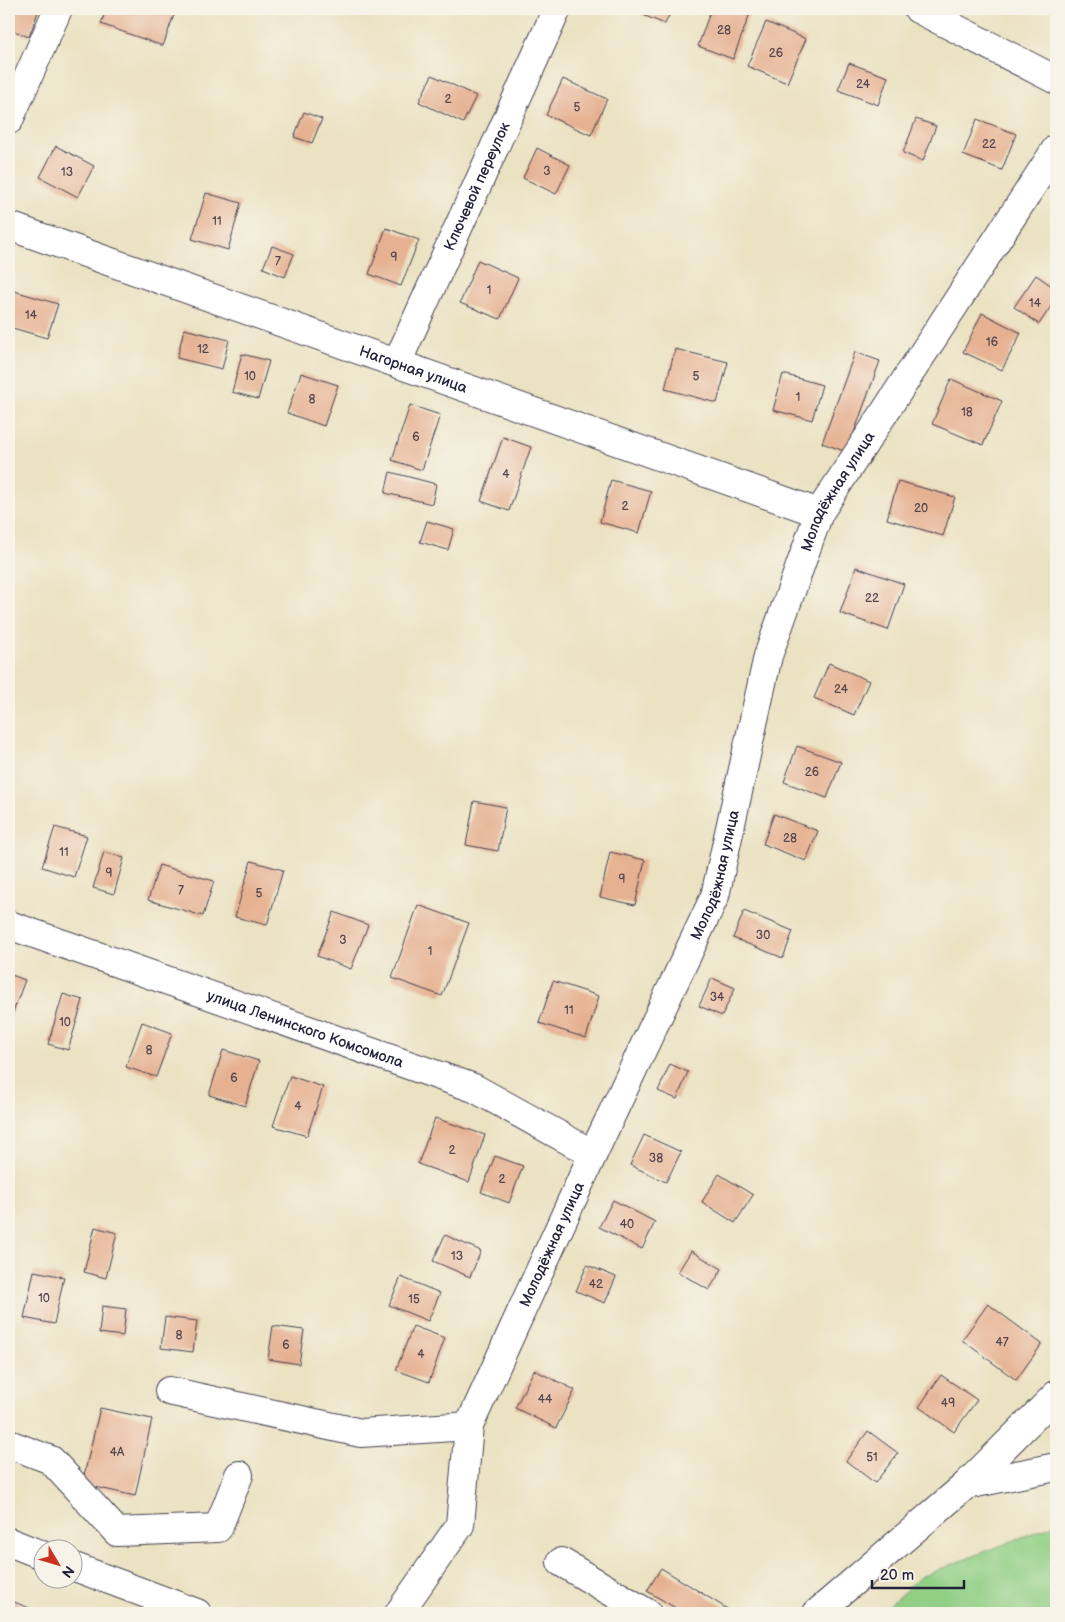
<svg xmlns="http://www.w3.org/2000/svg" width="1065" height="1622" font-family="'Balsamiq Sans',sans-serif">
	<rect width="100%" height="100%" fill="#f7f3e8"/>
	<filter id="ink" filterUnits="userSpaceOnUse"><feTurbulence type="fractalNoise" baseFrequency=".02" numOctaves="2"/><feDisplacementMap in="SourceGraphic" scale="10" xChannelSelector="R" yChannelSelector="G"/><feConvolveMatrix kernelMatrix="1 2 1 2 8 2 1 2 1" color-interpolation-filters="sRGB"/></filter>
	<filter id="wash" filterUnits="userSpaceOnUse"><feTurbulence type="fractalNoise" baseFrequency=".0096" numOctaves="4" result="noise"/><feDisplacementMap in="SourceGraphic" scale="20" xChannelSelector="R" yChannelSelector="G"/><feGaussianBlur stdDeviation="1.12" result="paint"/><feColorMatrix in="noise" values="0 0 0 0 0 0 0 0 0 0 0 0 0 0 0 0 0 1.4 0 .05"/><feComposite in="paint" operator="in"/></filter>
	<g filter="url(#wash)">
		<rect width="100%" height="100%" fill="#ebe2c2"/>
		<path fill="#91cf85" stroke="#5a7860" d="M1056,1524V1613H881L920,1577Z"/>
		<g id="blocks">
			<path fill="#e6b191" d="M9,9H39L29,37L9,29Z
				M106,9H176L163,46L101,24Z
				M628,9H672L665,24Z
				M711,9H738L750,13L733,59L698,46Z
				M766,22L806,39L787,83L747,66Z
				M849,63L888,77L878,105L838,90Z
				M432,75L476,96L463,123L419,102Z
				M563,79L607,99L591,135L546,115Z
				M304,112L322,119L312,143L294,137Z
				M916,119L936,126L923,161L903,153Z
				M977,119L1016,134L1002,170L963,155Z
				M56,146L94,166L78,197L40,177Z
				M537,148L570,165L556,194L523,178Z
				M206,193L241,203L228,250L192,239Z
				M386,228L419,240L401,286L369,274Z
				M272,246L294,254L285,277L263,268Z
				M478,260L518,278L500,319L460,303Z
				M1036,275L1056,289V299L1039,324L1014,307Z
				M11,290L58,304L47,338L9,327V296Z
				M982,313L1021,333L1002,370L963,352Z
				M184,329L229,340L222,369L177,358Z
				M675,349L728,362L717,403L665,389Z
				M855,352L880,361L847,452L822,443Z
				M242,354L269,361L258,399L232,392Z
				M301,373L338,385L324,426L287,413Z
				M783,374L822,385L812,420L773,410Z
				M951,379L1002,401L983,445L932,424Z
				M410,405L440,415L422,470L392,460Z
				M503,437L531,447L509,511L481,501Z
				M390,472L436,484L432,504L385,493Z
				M611,480L651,491L639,533L600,522Z
				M898,481L955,497L943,536L887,519Z
				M427,521L454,529L448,550L420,542Z
				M856,567L904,584L888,630L840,613Z
				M829,663L869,681L854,715L814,698Z
				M797,746L841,762L827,798L784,782Z
				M474,801L506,807L498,851L466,845Z
				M774,814L818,831L806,861L763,844Z
				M55,827L87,836L74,877L42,867Z
				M104,852L124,858L114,894L93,888Z
				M610,852L645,860L635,905L600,897Z
				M251,861L283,870L267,925L235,917Z
				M159,865L214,881L203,916L148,900Z
				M418,905L469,923L442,996L392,978Z
				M744,911L793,931L783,958L733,938Z
				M334,912L368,925L351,969L317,956Z
				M9,974L25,980L9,1023Z
				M712,978L735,988L722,1016L699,1006Z
				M553,981L599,996L586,1038L539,1023Z
				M63,994L83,1000L68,1050L48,1044Z
				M142,1022L172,1033L156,1077L126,1067Z
				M223,1050L259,1061L245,1106L209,1095Z
				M670,1064L688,1072L677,1099L658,1091Z
				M290,1076L323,1087L307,1136L273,1126Z
				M435,1118L485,1135L469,1182L418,1164Z
				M644,1135L681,1152L666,1182L630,1165Z
				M495,1156L523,1166L509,1203L481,1192Z
				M719,1174L753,1195L735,1223L702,1202Z
				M613,1200L655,1222L642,1249L599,1227Z
				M95,1227L117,1233L106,1278L84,1272Z
				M445,1235L481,1251L470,1277L433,1261Z
				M691,1251L722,1269L709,1290L678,1272Z
				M587,1265L616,1277L605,1303L576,1291Z
				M34,1271L64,1277L54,1324L24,1318Z
				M401,1277L440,1293L428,1321L389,1305Z
				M988,1304L1042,1344L1016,1380L962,1340Z
				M102,1306L126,1309L123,1336L99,1333Z
				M165,1317L197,1321L193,1352L161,1348Z
				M273,1326L304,1330L299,1364L268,1359Z
				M413,1326L445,1338L429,1382L396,1370Z
				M534,1370L575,1390L556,1428L515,1408Z
				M941,1375L977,1400L954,1432L919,1407Z
				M100,1408L152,1419L135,1496L82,1484Z
				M868,1431L898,1453L875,1483L846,1461Z
				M661,1568L734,1613H684L647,1591Z
				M9,1600L42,1613H9Z"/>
		</g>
	</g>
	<g filter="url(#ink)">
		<use href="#blocks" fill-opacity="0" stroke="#403f4f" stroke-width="1"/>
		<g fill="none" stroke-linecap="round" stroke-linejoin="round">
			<defs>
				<g id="minor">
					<path d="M918,9L1056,80"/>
					<path d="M9,120L58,9"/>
					<path id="s1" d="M9,226L819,513"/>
					<path id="s2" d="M397,363L557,9"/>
					<path id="s3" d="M9,925L474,1088L593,1154"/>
					<path d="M169,1391L361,1433L469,1426"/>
					<path d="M9,1444L51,1460L117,1532L218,1528L239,1475"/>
					<path d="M966,1485L1056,1395"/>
					<path d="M9,1542L42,1555"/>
					<path d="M561,1562L647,1613"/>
					<path d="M72,1566L197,1613"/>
					<path id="s4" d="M399,1613L460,1525L469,1426L593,1154L715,896L768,656L819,513L1056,149"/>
					<path d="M817,1613L966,1485L1056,1467"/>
				</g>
			</defs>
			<use href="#minor" stroke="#403f4f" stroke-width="30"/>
			<use href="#minor" stroke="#fff" stroke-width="28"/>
		</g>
	</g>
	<g text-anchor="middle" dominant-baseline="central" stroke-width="4" stroke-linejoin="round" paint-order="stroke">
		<g font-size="12" fill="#534650">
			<text x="724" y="30">28</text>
			<text x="776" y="53">26</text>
			<text x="863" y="84">24</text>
			<text x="448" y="99">2</text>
			<text x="577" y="107">5</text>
			<text x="989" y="144">22</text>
			<text x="547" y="171">3</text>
			<text x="67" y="172">13</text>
			<text x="217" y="221">11</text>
			<text x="394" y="257">9</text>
			<text x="278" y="261">7</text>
			<text x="489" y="290">1</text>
			<text x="1035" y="303">14</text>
			<text x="31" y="315">14</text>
			<text x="992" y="342">16</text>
			<text x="203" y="349">12</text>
			<text x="250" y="376">10</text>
			<text x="696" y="376">5</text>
			<text x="798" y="397">1</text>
			<text x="312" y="399">8</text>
			<text x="967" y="412">18</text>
			<text x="416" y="437">6</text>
			<text x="506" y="474">4</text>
			<text x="625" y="506">2</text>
			<text x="921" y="508">20</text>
			<text x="872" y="598">22</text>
			<text x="841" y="689">24</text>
			<text x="812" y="772">26</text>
			<text x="790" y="838">28</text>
			<text x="64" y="852">11</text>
			<text x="109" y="873">9</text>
			<text x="622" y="879">9</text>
			<text x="181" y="890">7</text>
			<text x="259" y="893">5</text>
			<text x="763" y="935">30</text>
			<text x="343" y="940">3</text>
			<text x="430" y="951">1</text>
			<text x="717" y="997">34</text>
			<text x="569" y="1010">11</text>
			<text x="65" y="1022">10</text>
			<text x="149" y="1050">8</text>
			<text x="234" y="1078">6</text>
			<text x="298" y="1106">4</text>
			<text x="452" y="1150">2</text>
			<text x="656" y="1158">38</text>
			<text x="502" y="1179">2</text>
			<text x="627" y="1224">40</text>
			<text x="457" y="1256">13</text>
			<text x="596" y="1284">42</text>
			<text x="44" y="1298">10</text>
			<text x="414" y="1299">15</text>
			<text x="179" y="1335">8</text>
			<text x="1002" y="1342">47</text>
			<text x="286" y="1345">6</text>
			<text x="421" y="1354">4</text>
			<text x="545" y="1399">44</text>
			<text x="948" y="1403">49</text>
			<text x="117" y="1452">4А</text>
			<text x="872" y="1457">51</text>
		</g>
		<g font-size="15" fill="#22223b" stroke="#f7f3e8">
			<text stroke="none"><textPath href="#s2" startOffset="194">Ключевой переулок</textPath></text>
			<text stroke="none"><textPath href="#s1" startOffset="429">Нагорная улица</textPath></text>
			<text stroke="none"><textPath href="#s4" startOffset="1216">Молодёжная улица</textPath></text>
			<text stroke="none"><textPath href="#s4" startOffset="811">Молодёжная улица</textPath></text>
			<text stroke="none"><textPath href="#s3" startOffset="314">улица Ленинского Комсомола</textPath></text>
			<text stroke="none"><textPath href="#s4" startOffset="406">Молодёжная улица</textPath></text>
		</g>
	</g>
	<rect width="1065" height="1622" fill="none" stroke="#f7f3e8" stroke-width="30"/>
	<g transform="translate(58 1564) rotate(128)"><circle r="24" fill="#f7f3e8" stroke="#a29fa3"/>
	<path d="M0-4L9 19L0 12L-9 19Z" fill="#c8321e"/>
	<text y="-8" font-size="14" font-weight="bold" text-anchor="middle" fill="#22223b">N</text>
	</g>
	<path d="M872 1580v8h92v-8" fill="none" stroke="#22223b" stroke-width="2.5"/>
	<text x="880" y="1580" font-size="15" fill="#22223b" stroke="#f7f3e8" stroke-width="4" paint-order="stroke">20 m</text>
</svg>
